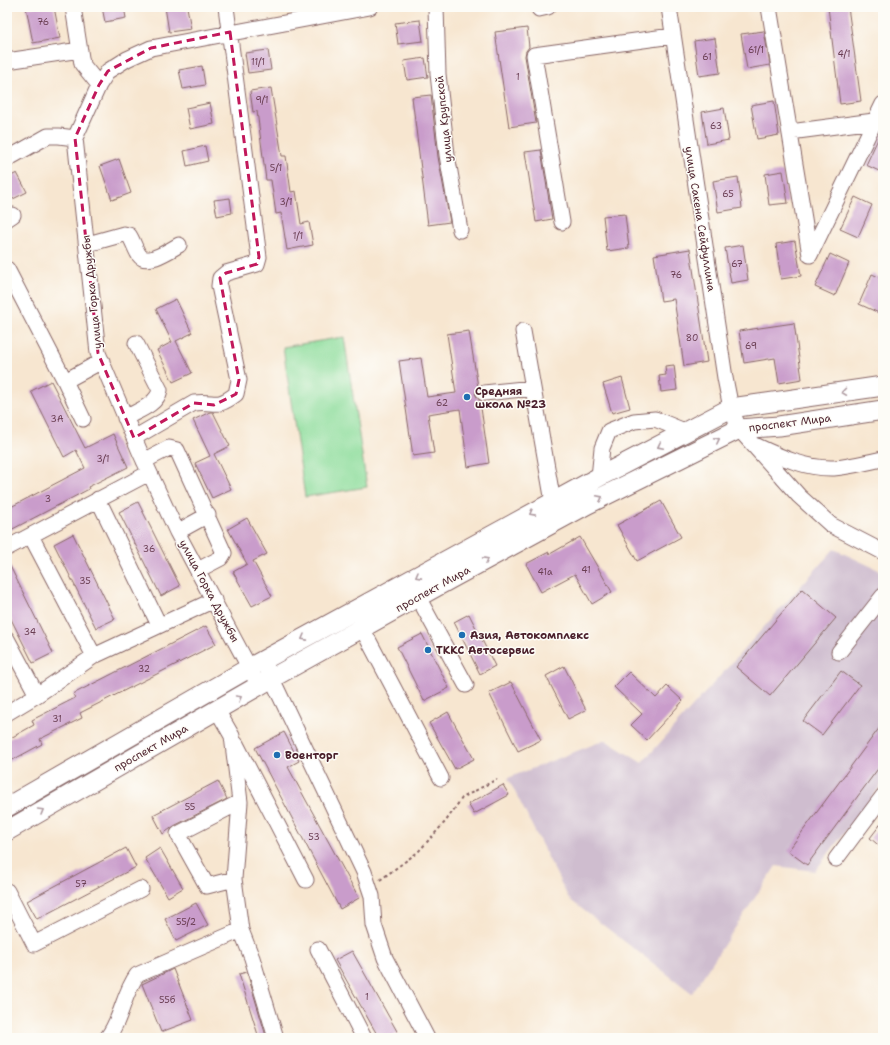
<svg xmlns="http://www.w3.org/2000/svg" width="890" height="1045" font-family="'Shantell Sans',sans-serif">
	<rect width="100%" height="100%" fill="#fdfcf7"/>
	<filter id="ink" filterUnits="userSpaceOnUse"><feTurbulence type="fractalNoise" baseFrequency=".025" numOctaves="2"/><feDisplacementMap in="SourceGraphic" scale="8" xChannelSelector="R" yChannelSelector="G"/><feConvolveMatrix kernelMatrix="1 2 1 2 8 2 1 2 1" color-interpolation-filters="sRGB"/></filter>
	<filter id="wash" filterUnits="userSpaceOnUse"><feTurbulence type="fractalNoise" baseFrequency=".012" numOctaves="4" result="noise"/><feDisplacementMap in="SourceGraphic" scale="16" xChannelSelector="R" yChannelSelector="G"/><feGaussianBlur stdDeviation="0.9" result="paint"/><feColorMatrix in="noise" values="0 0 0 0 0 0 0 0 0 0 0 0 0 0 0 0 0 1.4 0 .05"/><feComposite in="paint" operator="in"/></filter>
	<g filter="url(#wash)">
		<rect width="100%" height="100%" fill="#f7e6d0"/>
		<path fill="#cfbdcf" d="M834,549L883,572V783L815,871L776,866L692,993L569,899L508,778L605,740L642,763Z"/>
		<path fill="#8edd9c" stroke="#6c7e64" d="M344,337L367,487L305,497L283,347Z"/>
		<g id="blocks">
			<path fill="#c99ccb" d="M26,7H54L60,38L33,43Z
				M102,7H124L126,18L105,22Z
				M165,7H187L191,29L169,32Z
				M828,7H848L861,101L840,104Z
				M420,20L423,41L398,44L395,23Z
				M527,28L529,47L526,51L525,56L536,123L509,127L495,32Z
				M764,31L770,65L747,69L741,34Z
				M715,38L720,73L699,76L694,41Z
				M268,50L271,70L248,73L245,53Z
				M425,58L428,77L407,80L404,61Z
				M202,66L205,85L183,89L179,70Z
				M271,88L282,156H286L291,192L296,191L301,224L309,222L313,245L287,250L281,213L276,214L271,180H266L257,111L253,112L250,91Z
				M431,95L438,157L450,222L428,225L412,97Z
				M774,101L779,135L757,139L751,105Z
				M210,103L214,124L190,129L186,108Z
				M724,108L729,140L707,144L702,112Z
				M883,128V163L879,171L866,165Z
				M205,146L208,161L187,166L184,151Z
				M541,150L552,219L536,222L525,152Z
				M119,159L131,193L112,200L100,166Z
				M783,171L788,203L769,205L765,174Z
				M17,173L27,192L7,202V178Z
				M738,177L742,208L718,212L713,181Z
				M855,197L872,205L858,237L840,229Z
				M230,198L232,213L217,216L214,200Z
				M625,214L629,248L607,251L603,216Z
				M795,241L801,276L781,279L776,244Z
				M743,245L748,280L731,283L725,248Z
				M690,249L707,362L684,366L674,299L661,301L654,255Z
				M830,254L849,263L835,296L815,287Z
				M872,274L883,279V303L879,313L859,304Z
				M176,299L192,333L176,341L192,373L173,382L157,350L172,342L156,309Z
				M794,323L802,379L779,383L775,358L744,363L739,331Z
				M469,331L478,387L475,394L480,401L489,463L468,467L460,409L428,414L434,453L413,456L399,361L421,358L427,397L456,393L447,334Z
				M674,365L677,390L661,392L659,376L666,375L665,366Z
				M622,378L630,408L612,413L603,384Z
				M51,381L85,448L113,434L128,467L88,487L89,489L7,532V509L85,468L76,450L64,457L31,391Z
				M210,412H213L230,446L214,454L231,489L212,498L195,463L210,456L193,420Z
				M661,501L681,537L637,561L617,525Z
				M138,502L180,586L161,596L119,512Z
				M247,518L267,554L253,561L272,596L252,606L233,572L247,564L228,529Z
				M73,534L115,619L96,628L54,544Z
				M580,537L612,592L592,604L575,574L541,592L526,564L549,552L550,554Z
				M7,560L53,653L33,663L7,611Z
				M802,589L836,618L770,696L736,667Z
				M469,614L495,666L480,674L454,622Z
				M206,626L216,644L80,713L82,718L40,739L42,744L7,763V740L34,725L32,720L75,698L73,694Z
				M422,634L449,688L424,701L397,647Z
				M564,666L586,710L568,719L546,676Z
				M841,671L860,685L822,735L803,721Z
				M629,672L656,698L667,686L683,701L647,740L631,725L642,714L614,687Z
				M511,682L541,740L518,751L489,693Z
				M448,712L474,759L455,769L429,723Z
				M883,723V762L807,865L788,851Z
				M284,732L299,761L288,767L359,898L340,909L255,748Z
				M218,781L227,799L174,826L163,834L153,815Z
				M503,785L509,795L474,814L468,804Z
				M883,821V849L870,838Z
				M126,848L136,867L37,919L27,901Z
				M160,848L183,888L168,897L145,858Z
				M196,903L208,925L176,941L165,919Z
				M352,951L398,1033L390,1038H379L335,960Z
				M173,969L193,1020L161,1032L142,984Z
				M247,972L266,1036L263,1038H259L239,974Z"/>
		</g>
	</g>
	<g filter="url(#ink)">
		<use href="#blocks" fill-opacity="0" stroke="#876565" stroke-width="1"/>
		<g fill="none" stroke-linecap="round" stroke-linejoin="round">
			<defs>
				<path id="minor" d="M73,7L82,64L99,85
					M436,7L438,74L447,155L460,230
					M669,7L725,378L731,408L739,429L799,496L831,525L883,552
					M769,7L810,255
					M539,9L548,7
					M7,61L80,50
					M790,132L874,121
					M7,159L48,136H59L75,138
					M7,219L13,215
					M562,222L534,55L672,36
					M88,244L124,234L129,235C133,241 135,249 139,255C147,266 170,250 179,245
					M810,255L883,104
					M7,269L65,381
					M523,331L553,502
					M484,393L533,388
					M125,418C137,411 157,405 160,390L136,343
					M83,419L65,381L102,361
					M134,438L194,403C216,400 215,410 236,394L239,380L219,286L220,278L226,273L257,264L259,257L226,7
					M757,446C780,457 807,469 834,468C850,467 867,462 883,459
					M144,461L169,448L177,450L224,553L221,558L198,570
					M599,477L602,448L609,431L634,421L655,419L687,432
					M98,499L159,625
					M177,532L208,515
					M31,536L94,656
					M7,548L149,473
					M418,597L466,685
					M362,628L441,778
					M7,639L37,695
					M839,652L883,596
					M263,660L364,872L372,896L374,925L385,958L427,1038
					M259,686L177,532L140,452L98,353L75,138L99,85L108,71L127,59L151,48L370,7
					M217,710L232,736L240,802L234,879L241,930L252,958L276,1038
					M7,713L37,695L94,656L214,600
					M236,744L306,880
					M836,859L883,796
					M234,879L207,886L178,834L240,802
					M7,891L34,944L141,889
					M318,949L364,1038
					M107,1038C122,1019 123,994 137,975L241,930"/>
				<path id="major" d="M7,807L249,668L599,477L731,408L883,386
					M7,831L272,678L452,578L588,504L739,429L779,426L883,410"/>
			</defs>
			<use href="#minor" stroke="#876565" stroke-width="17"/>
			<use href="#major" stroke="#876565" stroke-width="21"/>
			<path stroke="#876565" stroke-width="2" stroke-dasharray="3 3" stroke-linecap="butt" d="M380,880L418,852L446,821L462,798L497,779"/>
			<use href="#minor" stroke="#fff" stroke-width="15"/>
			<use href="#major" stroke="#fff" stroke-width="19"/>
		</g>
		<defs><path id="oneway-chevron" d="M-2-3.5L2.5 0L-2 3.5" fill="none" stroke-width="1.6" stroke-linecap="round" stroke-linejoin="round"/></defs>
		<g stroke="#ae9aa0">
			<use href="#oneway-chevron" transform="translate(844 392) rotate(172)"/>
			<use href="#oneway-chevron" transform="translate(717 440) rotate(-27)"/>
			<use href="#oneway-chevron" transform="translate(660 446) rotate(153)"/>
			<use href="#oneway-chevron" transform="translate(600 498) rotate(-27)"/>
			<use href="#oneway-chevron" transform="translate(532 513) rotate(151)"/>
			<use href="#oneway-chevron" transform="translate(486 560) rotate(-28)"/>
			<use href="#oneway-chevron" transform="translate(418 576) rotate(151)"/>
			<use href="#oneway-chevron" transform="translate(304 638) rotate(151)"/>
			<use href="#oneway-chevron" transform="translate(239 698) rotate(-30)"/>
			<use href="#oneway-chevron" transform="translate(41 811) rotate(-30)"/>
		</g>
	</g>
	<path fill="none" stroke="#c2185b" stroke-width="3" stroke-dasharray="8 5" stroke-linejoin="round" d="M230,32L259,257L257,264L226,273L220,278L239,380L236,394L214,405L194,403L134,438L98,353L75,138L99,85L108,71L151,48Z"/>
	<g fill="#1f6fb2" stroke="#fdfcf7" stroke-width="1.5">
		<circle cx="467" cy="397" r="4"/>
		<circle cx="462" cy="635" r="4"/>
		<circle cx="428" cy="650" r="4"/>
		<circle cx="277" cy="755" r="4"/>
	</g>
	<g text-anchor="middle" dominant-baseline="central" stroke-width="3" stroke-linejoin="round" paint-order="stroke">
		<g font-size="9" fill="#6a3e53">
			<text x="43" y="22">76</text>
			<text x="756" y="50">61/1</text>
			<text x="844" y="54">4/1</text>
			<text x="707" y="57">61</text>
			<text x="258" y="62">11/1</text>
			<text x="518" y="77">1</text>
			<text x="262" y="100">9/1</text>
			<text x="716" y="126">63</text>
			<text x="276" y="168">5/1</text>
			<text x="728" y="194">65</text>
			<text x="286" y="202">3/1</text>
			<text x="298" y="236">1/1</text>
			<text x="737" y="264">67</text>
			<text x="676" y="275">76</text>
			<text x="692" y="338">80</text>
			<text x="751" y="346">69</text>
			<text x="442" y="403">62</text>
			<text x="57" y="419">3А</text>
			<text x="103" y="459">3/1</text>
			<text x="48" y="499">3</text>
			<text x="149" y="549">36</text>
			<text x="586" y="570">41</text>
			<text x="545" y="572">41а</text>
			<text x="85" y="581">35</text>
			<text x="30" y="632">34</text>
			<text x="144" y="669">32</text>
			<text x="57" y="719">31</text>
			<text x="190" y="807">55</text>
			<text x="314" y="837">53</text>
			<text x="81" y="884">57</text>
			<text x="186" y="922">55/2</text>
			<text x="367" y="997">1</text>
			<text x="167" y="1000">55б</text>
		</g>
		<g font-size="11" fill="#4a1f2b" stroke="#fdfcf7">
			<text transform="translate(444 119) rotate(-96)">улица Крупской</text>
			<text transform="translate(700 219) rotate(81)">улица Сакена Сейфуллина</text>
			<text transform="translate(92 292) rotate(-96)">улица Горка Дружбы</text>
			<text transform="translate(790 423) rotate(-7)">проспект Мира</text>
			<text transform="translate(433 589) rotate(-29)">проспект Мира</text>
			<text transform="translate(209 591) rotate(62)">улица Горка Дружбы</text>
			<text transform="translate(151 748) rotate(-30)">проспект Мира</text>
		</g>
		<g font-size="11" font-weight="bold" fill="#4a1f2b" stroke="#fdfcf7" text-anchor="start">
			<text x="475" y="391">Средняя<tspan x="475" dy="13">школа №23</tspan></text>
			<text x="470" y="635">Азия, Автокомплекс</text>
			<text x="436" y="650">ТККС Автосервис</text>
			<text x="285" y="755">Военторг</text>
		</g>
	</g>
	<rect width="890" height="1045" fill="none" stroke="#fdfcf7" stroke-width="24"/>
</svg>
